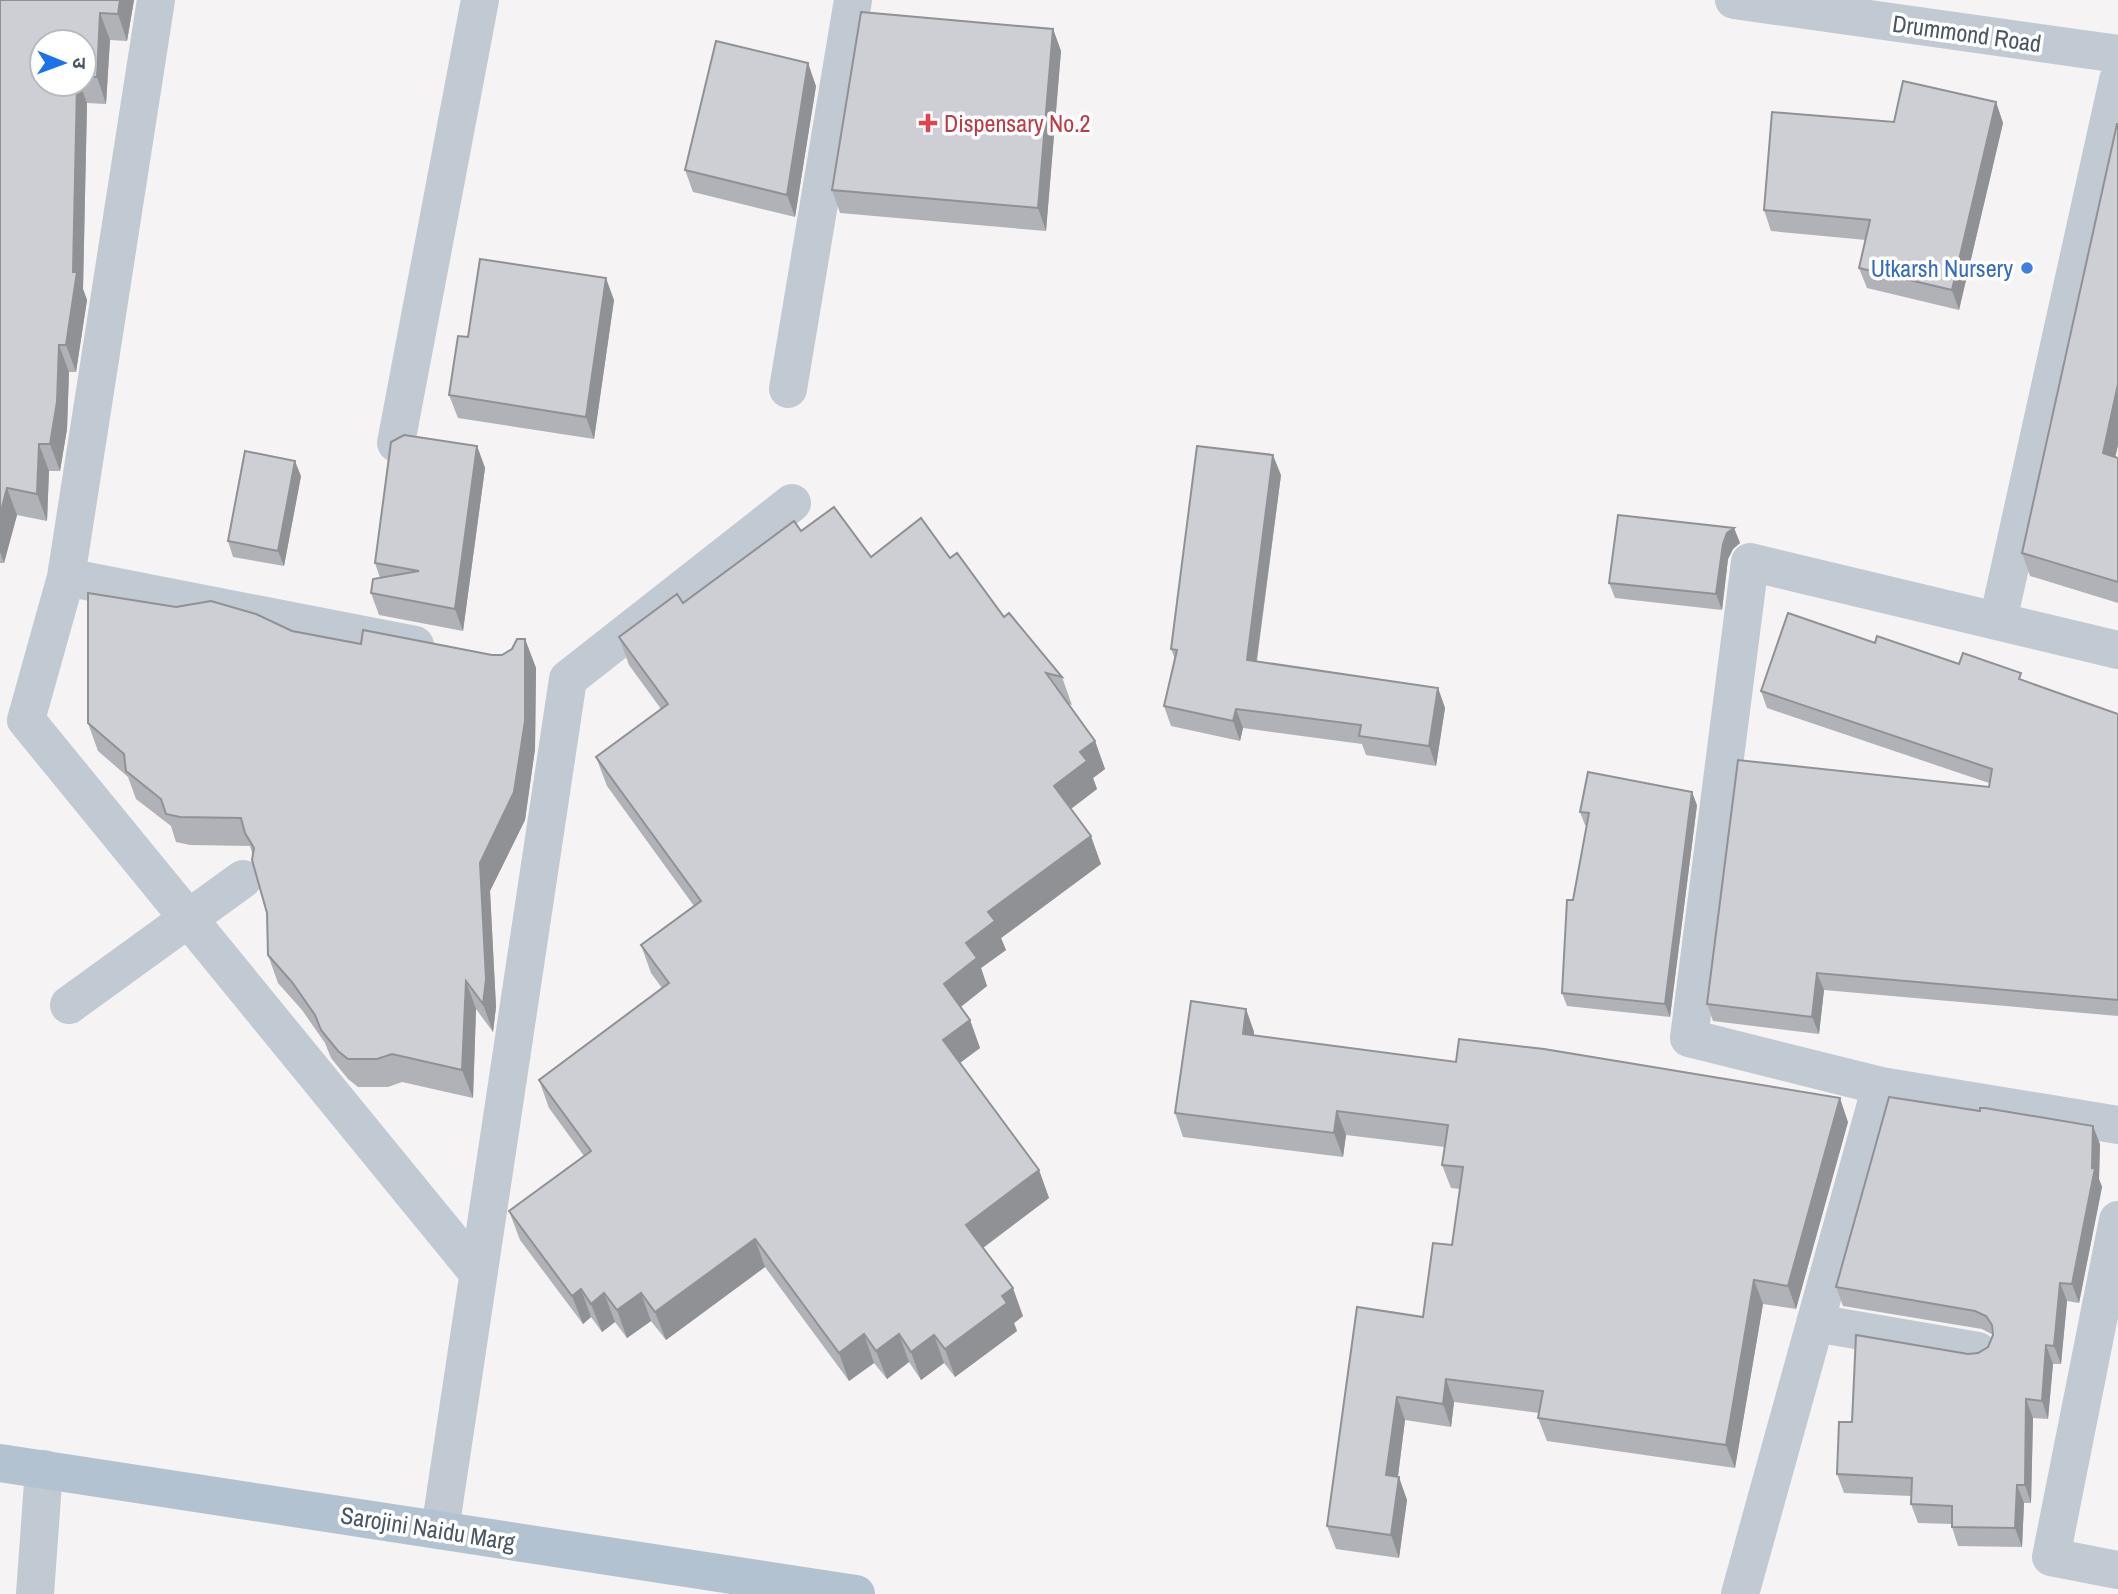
<svg xmlns="http://www.w3.org/2000/svg" width="2118" height="1594" font-family="'Archivo Narrow','Noto Sans Devanagari',sans-serif">
	<rect width="100%" height="100%" fill="#f5f3f3"/>
	<g fill="none" stroke-linecap="round" stroke-linejoin="round">
		<path stroke="#c1cad2" stroke-width="38" d="M156,0L66,577L415,645
			M1734,0L2118,54
			M788,389L853,0
			M396,443L480,0
			M66,577L26,720L478,1273
			M1998,621L2118,80
			M2118,650L1750,562L1689,1038L1881,1086L2118,1125
			M69,1005L243,879
			M2118,1220L2051,1557L2118,1570
			M1815,1323L1978,1351
			M440,1530L568,679L792,503
			M35,1594L44,1469
			M1740,1594L1881,1086"/>
		<path stroke="#b3c2d1" stroke-width="38" d="M0,1463L856,1594"/>
	</g>
	<path fill="#b0b2b7" fill-rule="evenodd" d="M0,0H134L127,41L110,40L106,104L87,103L83,289L87,300L76,372H69L67,429L60,471H49L47,521L17,515L4,563H0ZM84,42V84H42Z
		M1053,29L1061,51L1046,231L840,213L832,190Z
		M816,86L795,217L693,192L685,170Z
		M1996,102L2003,123L1959,310L1867,288L1859,268L1866,240L1771,231L1764,210L1894,122Z
		M2118,124V445L2115,457L2118,458V603L2030,576L2022,553Z
		M614,300L594,439L458,418L449,395L468,337Z
		M477,446L485,468L463,631L379,615L371,593L380,578L375,563Z
		M1281,475L1257,661L1438,688L1445,708L1436,766L1366,755L1362,744L1243,728L1240,741L1171,726L1164,706L1175,659L1171,649Z
		M301,476L284,566L233,557L228,541Z
		M1734,528L1740,543L1733,549L1728,559L1722,610L1615,598L1609,583Z
		M801,531L871,557L950,558L1004,617L1062,677L1072,705L1068,704L1095,741L1105,769L1093,778L1097,789L1071,809L1101,864L1001,938L1006,950L981,968L987,986L961,1007L970,1020L980,1048L960,1063L1039,1170L1049,1198L983,1248L1023,1316L1014,1323L1017,1331L955,1377L944,1363L921,1380L909,1362L887,1379L874,1363L849,1381L765,1267L666,1340L651,1321L627,1338L615,1322L602,1332L591,1317L583,1324L520,1240L509,1211L584,1156L549,1108L539,1080L662,988L651,973L641,945L694,906L607,786L596,757L661,709L629,665L619,637L683,603Z
		M292,631L361,644L492,655H502L525,639L536,668L535,749L525,820L490,891L496,1007L493,1032L476,1009L473,1098L402,1082L388,1087H358L348,1079L331,1058L325,1043L302,1010L278,983L268,955L267,913L253,856L250,846L190,845L176,842L171,826L136,799L128,777L98,751L88,723Z
		M1875,643L2024,681L2118,714V1016L1824,990L1819,1034L1713,1021L1707,1004L1989,787V783L1767,708L1761,691Z
		M1697,805L1670,1017L1567,1006L1562,993L1573,900L1587,825H1585L1580,812Z
		M1246,1009L1254,1032V1035L1848,1122L1796,1309L1763,1304L1735,1468L1547,1441L1538,1418L1539,1413L1454,1402L1451,1427L1405,1420L1398,1477L1407,1500L1399,1558L1336,1549L1327,1526L1423,1317L1452,1245L1460,1189L1451,1188L1442,1165L1445,1147L1346,1135L1343,1157L1183,1137L1175,1113Z
		M2100,1144L2099,1179L2102,1187L2079,1303L2067,1301L2061,1364H2053L2048,1419L2033,1418L2031,1503H2024L2022,1547L1958,1546L1952,1527V1524L1918,1523L1911,1504V1496L1844,1493L1837,1474L1852,1422L1968,1354L1978,1353L1988,1347L1993,1335L1982,1329L1843,1306L1836,1287Z"/>
	<path fill="#909195" d="M120,0H134L127,41L118,14Z
		M100,13L110,40L106,104L97,77Z
		M1053,29L1061,51L1046,231L1038,208Z
		M808,63L816,86L795,217L787,195Z
		M77,84H80L87,103L83,289L87,300L76,372L66,345L73,272Z
		M1996,102L2003,123L1959,310L1952,290Z
		M606,278L614,300L594,439L586,417Z
		M59,345L69,372L67,429L60,471L50,444Z
		M2118,384V445L2111,476L2103,453Z
		M39,444L49,471L47,521L37,494Z
		M477,446L485,468L463,631L455,609Z
		M1273,455L1281,475L1254,679L1247,660Z
		M295,461L301,476L284,566L278,551Z
		M7,488L17,515L4,563L0,552V515Z
		M1734,528L1740,543L1733,549L1728,559L1722,610L1716,594L1723,544L1727,533Z
		M525,639L536,668L535,749L525,820L490,891L496,1007L493,1032L483,1004L480,863Z
		M1438,688L1445,708L1436,766L1429,746Z
		M1236,709L1243,728L1240,741L1233,721Z
		M1095,741L1105,769L1093,778L1097,789L1064,814L1054,786L1080,752Z
		M1692,792L1697,805L1670,1017L1665,1004Z
		M1091,836L1101,864L1001,938L1006,950L981,968L987,986L954,1012L944,984L966,943L988,912Z
		M1817,973L1824,990L1819,1034L1812,1017Z
		M466,981L476,1009L473,1098L462,1070Z
		M1246,1009L1254,1032L1251,1057L1243,1034Z
		M970,1020L980,1048L953,1068L943,1040Z
		M1840,1098L1848,1122L1796,1309L1788,1286Z
		M1337,1111L1346,1135L1343,1157L1334,1133Z
		M2093,1126L2100,1144L2099,1179L2102,1187L2079,1303L2072,1284L2092,1168Z
		M1039,1170L1049,1198L976,1253L966,1225Z
		M755,1239L765,1267L666,1340L655,1312Z
		M1754,1280L1763,1304L1735,1468L1726,1445Z
		M2060,1283L2067,1301L2061,1364L2054,1346Z
		M1013,1288L1023,1316L1014,1323L1017,1331L955,1377L945,1349L1002,1296Z
		M581,1289L591,1317L583,1324L572,1296Z
		M604,1293L615,1322L602,1332L591,1304Z
		M641,1293L651,1321L627,1338L617,1310Z
		M864,1334L874,1363L849,1381L839,1353Z
		M899,1334L909,1362L887,1379L876,1351Z
		M934,1335L944,1363L921,1380L911,1352Z
		M2046,1345L2053,1364L2048,1419L2042,1401Z
		M1446,1379L1454,1402L1451,1427L1443,1404Z
		M1397,1397L1405,1420L1395,1499L1386,1475Z
		M2026,1399L2033,1418L2031,1503L2025,1485Z
		M1399,1477L1407,1500L1399,1558L1391,1535Z
		M2017,1485L2024,1503L2022,1547L2015,1528Z"/>
	<path fill="#cdcfd5" stroke="#909195" stroke-width="2" d="M0,0H120L118,14L100,13L97,77H84V42H42V84H77L73,272H77L66,345H59L57,402L50,444H39L37,494L7,488L0,515Z
		M861,12L1053,29L1038,208L832,190Z
		M716,41L808,63L787,195L685,170Z
		M1903,81L1996,102L1952,290L1859,268L1870,220L1764,210L1772,112L1894,122Z
		M2117,124H2118V384L2103,453L2118,458V582L2022,553Z
		M480,259L606,278L586,417L449,395L458,336L468,337Z
		M404,435L477,446L455,609L371,593L373,579L419,571L375,563L391,442Z
		M1197,446L1273,455L1247,660L1438,688L1429,746L1359,736L1361,725L1236,709L1233,721L1164,706L1177,650L1171,649Z
		M245,451L295,461L278,551L228,541Z
		M834,507L871,557L921,518L950,558L957,553L1004,617L1009,613L1062,677L1046,673L1095,741L1080,752L1087,761L1054,786L1091,836L988,912L995,921L966,943L977,958L944,984L970,1020L943,1040L1039,1170L966,1225L1013,1288L1002,1296L1007,1303L945,1349L934,1335L911,1352L899,1334L876,1351L864,1334L839,1353L755,1239L655,1312L641,1293L617,1310L604,1293L591,1304L581,1289L572,1296L509,1211L591,1151L539,1080L669,983L641,945L701,901L596,757L668,704L619,637L677,594L683,603L794,521L801,531Z
		M1618,515L1734,528L1727,533L1723,544L1716,594L1609,583Z
		M88,593L176,607L211,601L256,614L292,631L361,644L363,630L492,655H502L512,649L517,639H525V721L514,792L480,863L486,979L483,1004L466,981L462,1070L392,1054L377,1059H348L338,1051L321,1030L315,1015L292,982L268,955L267,913L252,860L254,848L245,833L241,818L180,817L166,814L161,799L126,771L124,754L88,723Z
		M1788,613L1875,643L1877,636L1959,664L1963,653L2021,673L2019,679L2118,714V1000L1817,973L1812,1017L1707,1004L1738,760L1989,787L1992,769L1761,691Z
		M1588,772L1692,792L1665,1004L1562,993L1567,900H1573L1589,813L1580,812Z
		M1191,1001L1246,1009L1243,1034L1456,1062L1459,1039L1544,1049L1840,1098L1788,1286L1754,1280L1726,1445L1538,1418L1543,1391L1446,1379L1443,1404L1397,1397L1386,1475L1399,1477L1391,1535L1327,1526L1357,1307L1423,1317L1433,1243L1452,1245L1463,1167L1442,1165L1448,1125L1337,1111L1334,1133L1175,1113Z
		M1889,1097L1980,1111V1108H1985L2093,1126L2092,1168H2095L2072,1284L2060,1283L2054,1346L2046,1345L2042,1401L2026,1399L2025,1485H2017L2015,1528L1952,1527V1506L1911,1504L1912,1478L1837,1474L1839,1422H1852L1856,1335L1968,1354L1978,1353L1988,1347L1993,1335L1992,1325L1986,1316L1975,1311L1836,1287Z"/>
	<path fill="#e0444e" stroke="#fff" stroke-width="2.5" d="M924.5 112.5h7v7h7v7h-7v7h-7v-7h-7v-7h7z"/>
	<circle fill="#3f7fe0" stroke="#fff" stroke-width="2.5" cx="2027" cy="268" r="7"/>
	<g text-anchor="middle" dominant-baseline="central" stroke-width="7" stroke-linejoin="round" paint-order="stroke">
		<g font-size="24" fill="#4a5661" stroke="#fff">
			<text transform="translate(1967 33) rotate(8)">Drummond Road</text>
			<text transform="translate(428 1528) rotate(9)">Sarojini Naidu Marg</text>
		</g>
		<g font-size="24" fill="#be3a42" stroke="#fff" text-anchor="start">
			<text x="944" y="123">Dispensary No.2</text>
		</g>
		<g font-size="24" fill="#366cbe" stroke="#fff" text-anchor="end">
			<text x="2013" y="268">Utkarsh Nursery</text>
		</g>
	</g>
	<g transform="translate(63 63) rotate(91)"><circle r="33" fill="#ffffff" stroke="#b7bbc0" stroke-width="2"/>
	<path d="M0-5L12 26L0 18L-12 26Z" fill="#1a73e8"/>
	<text y="-10" font-size="19" font-weight="bold" text-anchor="middle" fill="#4a5661">उ</text>
	</g>
</svg>
